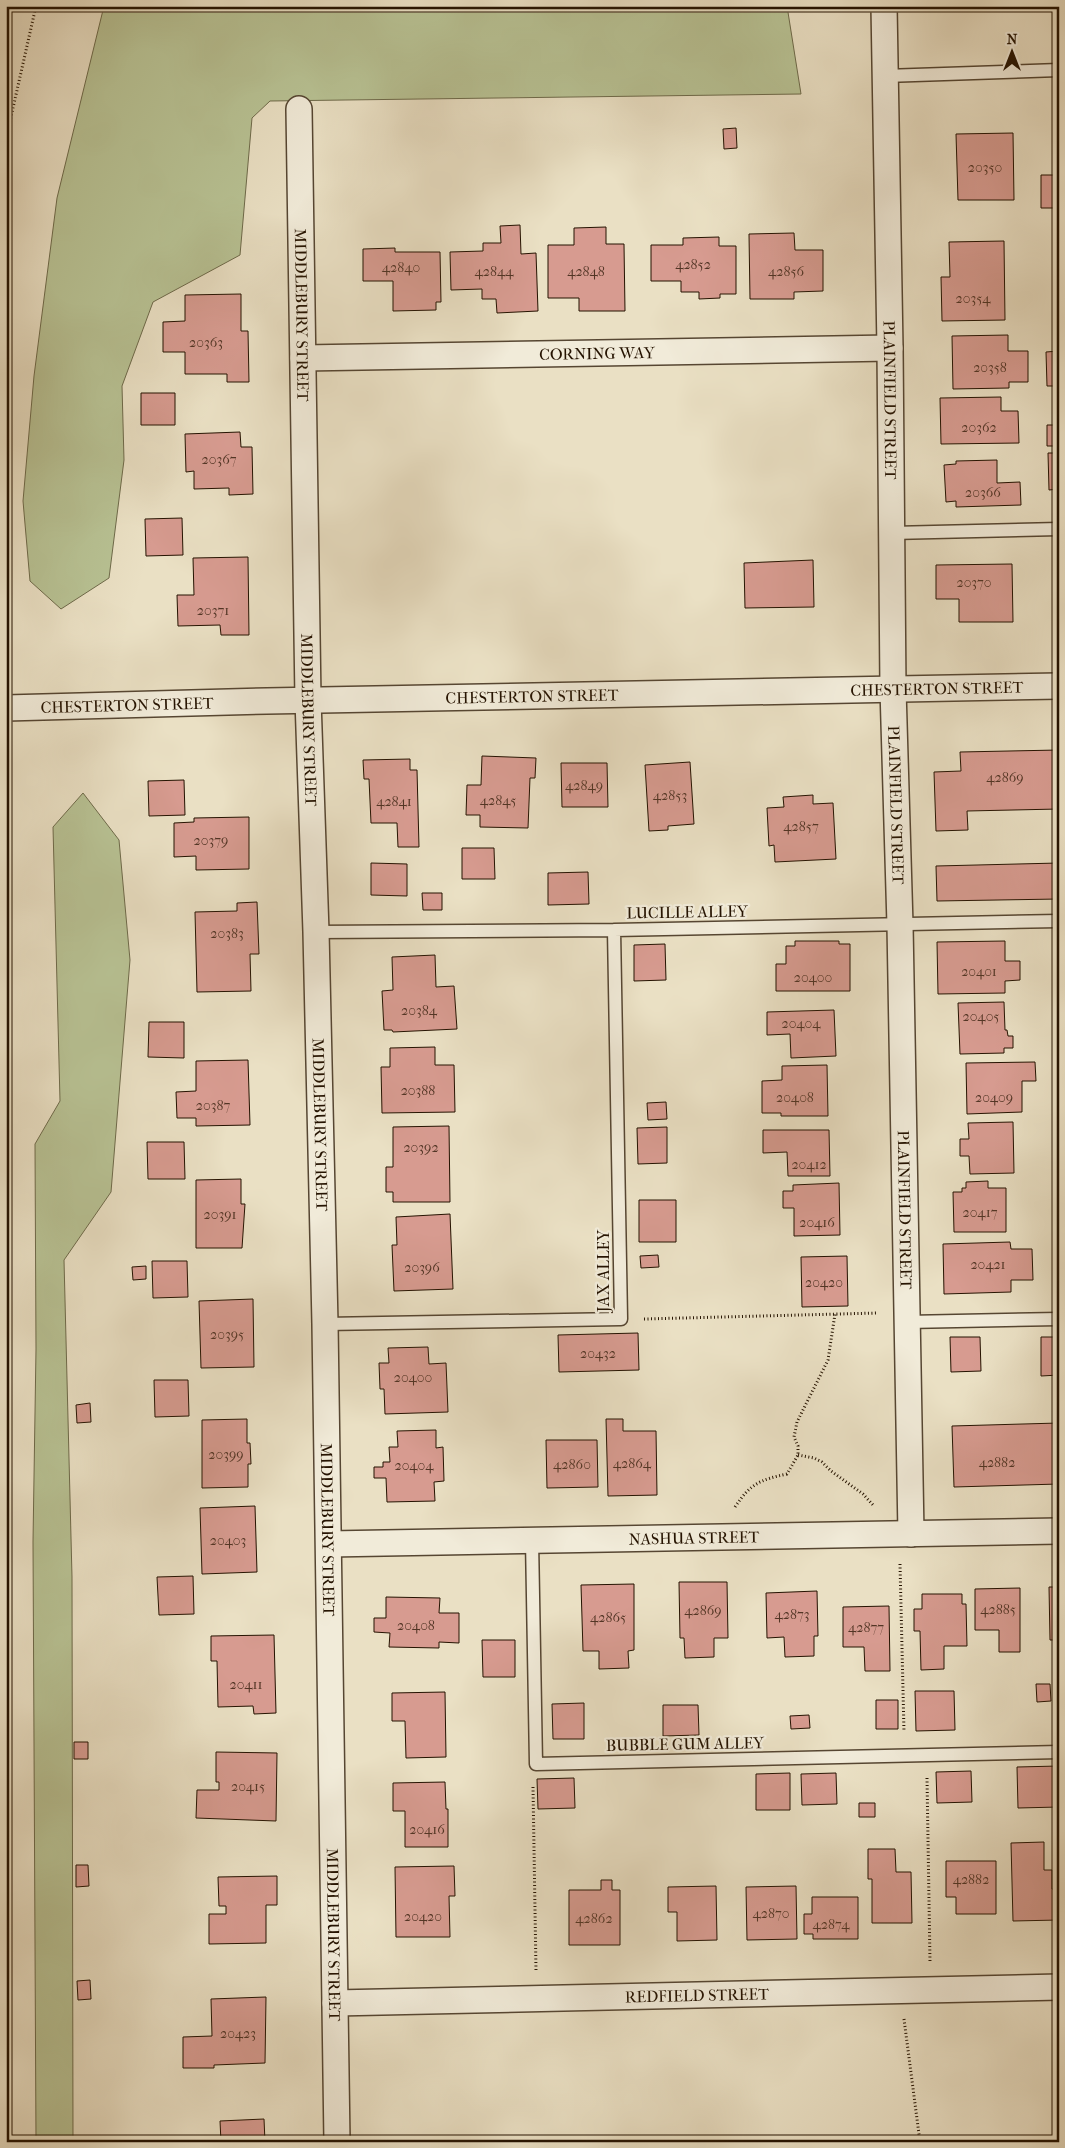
<svg xmlns="http://www.w3.org/2000/svg" width="1065" height="2148" font-family="'IM FELL French Canon',serif">
	<rect width="100%" height="100%" fill="#eae0c4"/>
	<filter id="stains"><feTurbulence type="fractalNoise" baseFrequency=".004" numOctaves="4"/><feColorMatrix values="0 0 0 0 .2 0 0 0 0 .09 0 0 0 0 .02 0 0 0 .5 -.17"/></filter>
	<radialGradient id="worn" r=".72"><stop offset=".6" stop-color="#630" stop-opacity="0"/><stop offset="1" stop-color="#630" stop-opacity=".3"/></radialGradient>
	<path fill="#b8c294" stroke="#6e6a4a" d="M104,6H787L801,94L270,101L252,118L240,255L153,302L122,386L124,460L109,578L61,609L30,581L23,501L34,376L57,198Z
		M83,793L119,840L130,960L111,1192L64,1260L72,1577L73,2142H36L33,1542L36,1349L35,1144L60,1101L53,827Z"/>
	<path fill="#d79b90" stroke="#251301" d="M736,128L737,148L724,149L723,129Z
		M1013,133L1014,200H958L956,134Z
		M1041,175H1059V208H1041Z
		M520,225L521,254L536,253L538,311L497,313L496,299H482V289L451,290L450,252L483,251V243H501L500,226Z
		M606,227V244H624L625,311H579V298H548V245H574V228Z
		M794,233L795,250H823V291L794,292V299H750L749,234Z
		M719,237V246H736V294H720V298L699,299V292H681V281H651V245H683V238Z
		M1004,241L1005,320L942,321L941,277H950L949,242Z
		M395,248V252H440L441,302H436V310L393,311V281H363V249Z
		M241,294V331H248L249,382H227V374H185V352H163V322L185,321V295Z
		M1008,335V351H1028V382H1009V388L953,389L952,336Z
		M1059,351V386H1047L1046,352Z
		M141,393H175V425H141Z
		M1001,397V411H1018L1019,443L941,444L940,398Z
		M1047,425H1059V446H1047Z
		M240,432L241,447H252L253,494L229,495V488L194,489V471L186,472L185,434Z
		M1048,453H1059V489L1049,490Z
		M997,460V483L1020,482L1021,505L956,507V501L946,502L944,465L956,464V461Z
		M182,518L183,555L146,556L145,519Z
		M248,557L249,635H221L220,625L178,626L177,595H194L193,558Z
		M813,560L814,607L745,608L744,563Z
		M1012,564L1013,622H959V599H936V565Z
		M1059,750V809L967,811L968,830L936,831L934,772L961,771L960,752Z
		M482,756L536,758L535,778H530L528,828L480,827V815H466L467,785H481Z
		M410,759V770H417L419,847H398L397,823H371L369,779H364L363,760Z
		M690,762L694,824L668,826V830L649,831L645,765Z
		M561,763H607L608,807H562Z
		M184,780L185,815L149,816L148,781Z
		M813,795V804L833,803L836,859L775,862L774,845L769,846L767,808L784,807L783,797Z
		M249,817V869L196,870V856L174,857V823L194,822V818Z
		M462,848H494L495,879H462Z
		M371,863L407,864V896L371,895Z
		M1059,863V899L937,901L936,866Z
		M588,872L589,904L548,905V873Z
		M422,893H442V910H423Z
		M257,902L259,954H250L251,991L197,992L195,912L237,911V903Z
		M795,941H839V944H850V991H776V964H786V946H795Z
		M1005,941V961H1020V980L1005,981V993L938,994L937,942Z
		M665,944L666,980L634,981V945Z
		M435,955L436,987L454,986L457,1029L393,1032L392,1030H384L382,991L393,990L392,957Z
		M1004,1002L1005,1030H1007L1008,1036H1013V1048H1004V1053L960,1054L958,1003Z
		M834,1010L836,1056L791,1058L790,1034L767,1035V1012Z
		M149,1022H184V1058L148,1057Z
		M435,1047V1065H454L455,1112L382,1113L381,1067H390V1048Z
		M248,1060L250,1125L196,1126V1118H177L176,1092L196,1091V1061Z
		M1035,1062L1036,1081H1022V1112L967,1114L966,1063Z
		M827,1065L828,1116H781V1113H762V1081L782,1080V1066Z
		M666,1102L667,1119L648,1120L647,1103Z
		M1013,1122L1014,1173L970,1174L969,1156H960V1139H969L968,1123Z
		M449,1126L450,1202H393V1192H386V1167H393V1127Z
		M667,1127V1163L638,1164L637,1128Z
		M763,1130H829L830,1176H788L787,1152L763,1153Z
		M1055,1137H1059V1175H1056Z
		M147,1142H184L185,1179H148Z
		M241,1179V1204H245L242,1248H196V1180Z
		M988,1181V1188H1006V1232H954L953,1192H962V1188H966V1182Z
		M839,1183L840,1235L794,1236V1208H783V1191H793V1185Z
		M639,1200H676V1242H639Z
		M450,1214L453,1289L394,1291L392,1245H397L396,1217Z
		M1010,1242L1011,1249H1032L1033,1280H1011V1292L944,1294L943,1244Z
		M658,1255L659,1267L641,1268L640,1256Z
		M847,1256L848,1306L802,1307L801,1257Z
		M152,1261H187L188,1297L153,1298Z
		M146,1266V1279L133,1280L132,1267Z
		M253,1299L254,1367L201,1368L199,1301Z
		M638,1333L639,1370L559,1372L558,1335Z
		M950,1337H980L981,1371L951,1372Z
		M1041,1337H1059V1375L1041,1376Z
		M428,1347L429,1364L446,1363L448,1412L385,1414L384,1389H380L379,1363H389L388,1348Z
		M154,1380H188L189,1416L155,1417Z
		M90,1403L91,1422L77,1423L76,1405Z
		M247,1419V1443H250L251,1464H248V1487L202,1488V1420Z
		M606,1419H623V1431H656L657,1495L608,1496Z
		M1059,1423V1484L954,1487L952,1426Z
		M436,1430V1448L443,1447L444,1481L434,1482L435,1501L387,1502L386,1478H374V1467H383V1462H390L389,1447H398L397,1431Z
		M546,1440H597L598,1487L547,1488Z
		M255,1506L257,1572L202,1574L200,1508Z
		M193,1576L194,1614L159,1615L157,1577Z
		M679,1582H727L728,1638H714V1657L685,1658L684,1638H680Z
		M634,1584V1650L628,1651L629,1668L599,1669V1651H583L581,1585Z
		M1049,1587H1059V1659H1057V1640H1050Z
		M1020,1588V1652H999V1630H975V1589Z
		M817,1591L818,1636H814V1656L785,1657L784,1637L767,1638L766,1593Z
		M922,1594H962V1604H966L967,1646H944V1669L921,1670L920,1631H914V1609H922Z
		M386,1597L440,1598L439,1613H459V1643L439,1642V1648L389,1647L390,1633L374,1632V1618H386Z
		M889,1606L890,1671H865L864,1647H843V1607Z
		M274,1635L276,1713L254,1714L253,1706L218,1707L217,1661H211V1636Z
		M482,1640H515V1677H483Z
		M1036,1684H1050L1051,1701L1037,1702Z
		M915,1691H954L955,1730L916,1731Z
		M445,1692L446,1757L406,1758L405,1721H392V1693Z
		M876,1700H898V1729H876Z
		M584,1703V1739H553L552,1704Z
		M663,1705H698L699,1735L663,1736Z
		M809,1715L810,1728L791,1729L790,1716Z
		M74,1742H88V1759H74Z
		M216,1752L277,1753L276,1821L196,1818L197,1790H219V1782H216Z
		M1059,1766V1807L1018,1808L1017,1767Z
		M971,1771L972,1802L937,1803L936,1772Z
		M790,1773V1810H756V1774Z
		M836,1773L837,1804L802,1805L801,1774Z
		M574,1778L575,1808L538,1809L537,1779Z
		M445,1782L446,1809H448V1847H405V1811H393V1783Z
		M859,1803H875V1817H859Z
		M1044,1842V1870H1052V1889H1059V1920L1013,1921L1011,1843Z
		M868,1849H895L896,1872H911L912,1923H872V1879H868Z
		M946,1861H996V1914H956V1897H946Z
		M76,1865H88L89,1886L76,1887Z
		M454,1866L455,1896H449L450,1937H396L395,1867Z
		M277,1876V1905H266V1943L209,1944V1914H226V1906H219L218,1877Z
		M601,1880H612V1890H620V1945H569V1890H601Z
		M716,1886L717,1940L677,1941V1912H668V1887Z
		M796,1886L797,1939L747,1940L746,1887Z
		M812,1897H858V1939H813V1934H804V1914H812Z
		M90,1980L91,1999L78,2000L77,1981Z
		M266,1997L265,2063L214,2065V2068H183V2037L212,2036L211,1999Z
		M264,2119L265,2142H221L220,2121Z"/>
	<g fill="none" stroke-linecap="round" stroke-linejoin="round">
		<defs>
			<path id="lane" d="M885,76L1059,70
				M892,533L1059,529
				M316,932L614,930L1059,921
				M907,1322L1059,1319
				M325,1324L621,1319L614,930
				M532,1540L536,1764L1059,1752"/>
			<g id="street">
				<path id="s1" d="M884,6L890,348L893,689L900,925L911,1534"/>
				<path id="s2" d="M299,109L308,700L316,932L325,1324L337,2142"/>
				<path id="s3" d="M303,358L890,348"/>
				<path id="s4" d="M6,708L267,701L1059,686"/>
				<path id="s5" d="M329,1544L1059,1531"/>
				<path id="s6" d="M335,2003L1059,1987"/>
			</g>
		</defs>
		<use href="#lane" stroke="#564632" stroke-width="15"/>
		<use href="#street" stroke="#564632" stroke-width="28"/>
		<path stroke="#251301" stroke-width="3" stroke-dasharray="1 2.5" stroke-linecap="butt" d="M6,139L36,6
			M644,1319L878,1313
			M798,1455L814,1458L822,1462L831,1471L863,1494L873,1505
			M735,1507C751,1483 760,1480 787,1474L798,1455V1446L794,1437L797,1422L828,1360L835,1314
			M900,1564L904,1732
			M927,1778L930,1962
			M533,1787L536,1971
			M904,2019L920,2142
			M1034,2142L1059,2138"/>
		<use href="#lane" stroke="#f1ebd9" stroke-width="12"/>
		<use href="#street" stroke="#f1ebd9" stroke-width="25"/>
	</g>
	<g text-anchor="middle" dominant-baseline="central" stroke-width="4.5" stroke-linejoin="round" paint-order="stroke">
		<g font-size="14" fill="#523525">
			<text x="985" y="167">20350</text>
			<text x="693" y="264">42852</text>
			<text x="401" y="267">42840</text>
			<text x="494" y="271">42844</text>
			<text x="586" y="271">42848</text>
			<text x="786" y="271">42856</text>
			<text x="973" y="298">20354</text>
			<text x="206" y="342">20363</text>
			<text x="990" y="367">20358</text>
			<text x="979" y="427">20362</text>
			<text x="219" y="459">20367</text>
			<text x="983" y="492">20366</text>
			<text x="974" y="582">20370</text>
			<text x="213" y="610">20371</text>
			<text x="1005" y="777">42869</text>
			<text x="584" y="785">42849</text>
			<text x="670" y="795">42853</text>
			<text x="498" y="800">42845</text>
			<text x="394" y="801">42841</text>
			<text x="801" y="826">42857</text>
			<text x="211" y="840">20379</text>
			<text x="227" y="933">20383</text>
			<text x="979" y="971">20401</text>
			<text x="813" y="977">20400</text>
			<text x="419" y="1010">20384</text>
			<text x="981" y="1016">20405</text>
			<text x="801" y="1023">20404</text>
			<text x="418" y="1090">20388</text>
			<text x="795" y="1097">20408</text>
			<text x="994" y="1097">20409</text>
			<text x="213" y="1105">20387</text>
			<text x="421" y="1147">20392</text>
			<text x="809" y="1164">20412</text>
			<text x="980" y="1212">20417</text>
			<text x="220" y="1214">20391</text>
			<text x="817" y="1222">20416</text>
			<text x="988" y="1264">20421</text>
			<text x="422" y="1267">20396</text>
			<text x="824" y="1282">20420</text>
			<text x="227" y="1334">20395</text>
			<text x="598" y="1353">20432</text>
			<text x="413" y="1377">20400</text>
			<text x="226" y="1454">20399</text>
			<text x="997" y="1462">42882</text>
			<text x="632" y="1463">42864</text>
			<text x="572" y="1464">42860</text>
			<text x="414" y="1465">20404</text>
			<text x="228" y="1540">20403</text>
			<text x="998" y="1609">42885</text>
			<text x="703" y="1610">42869</text>
			<text x="792" y="1614">42873</text>
			<text x="608" y="1617">42865</text>
			<text x="416" y="1625">20408</text>
			<text x="866" y="1627">42877</text>
			<text x="246" y="1684">20411</text>
			<text x="248" y="1786">20415</text>
			<text x="427" y="1829">20416</text>
			<text x="971" y="1879">42882</text>
			<text x="771" y="1913">42870</text>
			<text x="423" y="1916">20420</text>
			<text x="594" y="1918">42862</text>
			<text x="831" y="1924">42874</text>
			<text x="238" y="2033">20423</text>
		</g>
		<g font-size="16" fill="#251301" stroke="#f1ebd9">
			<text stroke="none"><textPath href="#s2" startOffset="206">MIDDLEBURY STREET</textPath></text>
			<text stroke="none"><textPath href="#s3" startOffset="294">CORNING WAY</textPath></text>
			<text stroke="none"><textPath href="#s1" startOffset="394">PLAINFIELD STREET</textPath></text>
			<text stroke="none"><textPath href="#s4" startOffset="931">CHESTERTON STREET</textPath></text>
			<text stroke="none"><textPath href="#s4" startOffset="526">CHESTERTON STREET</textPath></text>
			<text stroke="none"><textPath href="#s4" startOffset="121">CHESTERTON STREET</textPath></text>
			<text stroke="none"><textPath href="#s2" startOffset="611">MIDDLEBURY STREET</textPath></text>
			<text stroke="none"><textPath href="#s1" startOffset="799">PLAINFIELD STREET</textPath></text>
			<text transform="translate(687 912) rotate(-1)">LUCILLE ALLEY</text>
			<text stroke="none"><textPath href="#s2" startOffset="1016">MIDDLEBURY STREET</textPath></text>
			<text stroke="none"><textPath href="#s1" startOffset="1204">PLAINFIELD STREET</textPath></text>
			<text transform="translate(603 1271) rotate(-90)">JAX ALLEY</text>
			<text stroke="none"><textPath href="#s2" startOffset="1421">MIDDLEBURY STREET</textPath></text>
			<text stroke="none"><textPath href="#s5" startOffset="365">NASHUA STREET</textPath></text>
			<text transform="translate(685 1744) rotate(-1)">BUBBLE GUM ALLEY</text>
			<text stroke="none"><textPath href="#s2" startOffset="1826">MIDDLEBURY STREET</textPath></text>
			<text stroke="none"><textPath href="#s6" startOffset="362">REDFIELD STREET</textPath></text>
		</g>
	</g>
	<rect width="1065" height="2148" fill="none" stroke="#eae0c4" stroke-width="25"/>
	<rect x="8" y="8" width="1050" height="2133" fill="none" stroke="#251301" stroke-width="2.5"/>
	<rect x="12" y="12" width="1040" height="2123" fill="none" stroke="#251301"/>
	<g transform="translate(1012 52)" stroke="#f1ebd9" stroke-width="4" paint-order="stroke">
	<path d="M0-4L9 19L0 12L-9 19Z" fill="#251301"/>
	<text y="-8" font-size="14" font-weight="bold" text-anchor="middle" fill="#251301">N</text>
	</g>
	<rect width="100%" height="100%" filter="url(#stains)"/>
	<rect width="100%" height="100%" fill="url(#worn)"/>
</svg>
